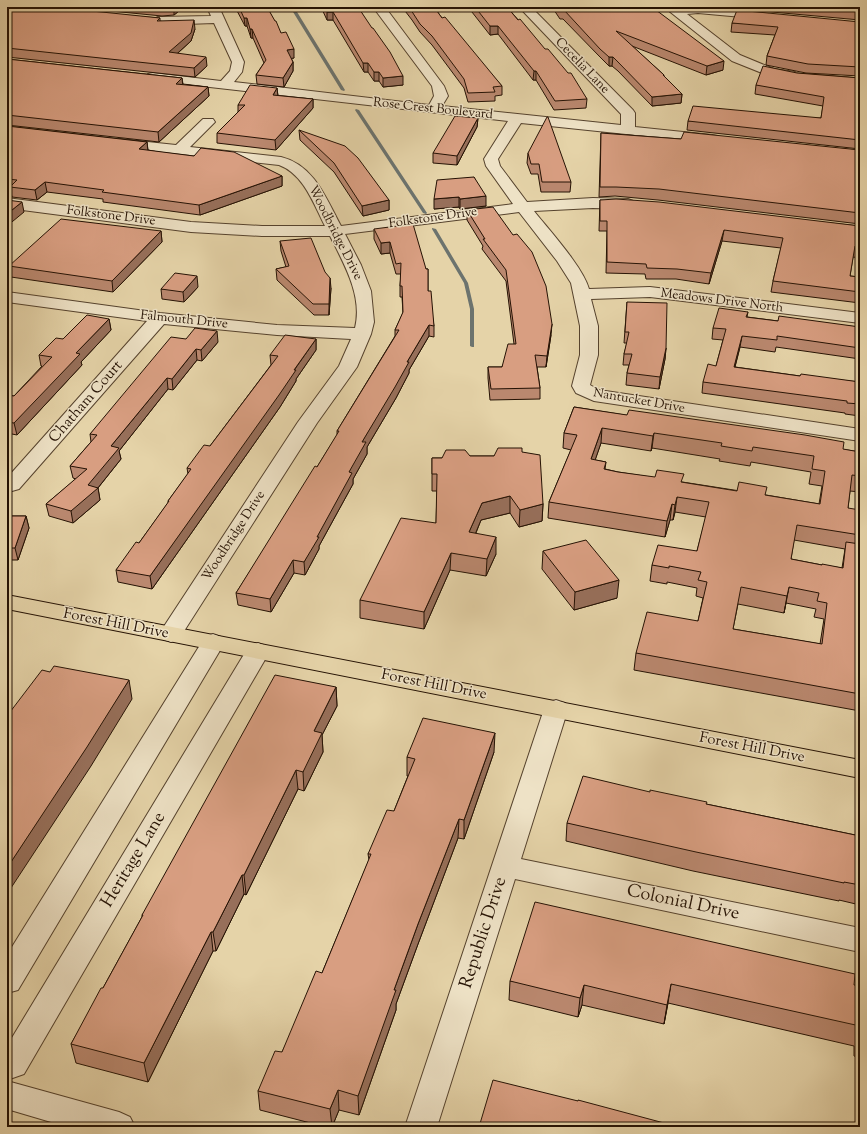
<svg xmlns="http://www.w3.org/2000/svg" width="867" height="1134" font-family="'Sorts Mill Goudy',serif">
	<rect width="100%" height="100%" fill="#e5d3a8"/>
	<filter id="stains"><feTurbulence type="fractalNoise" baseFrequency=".005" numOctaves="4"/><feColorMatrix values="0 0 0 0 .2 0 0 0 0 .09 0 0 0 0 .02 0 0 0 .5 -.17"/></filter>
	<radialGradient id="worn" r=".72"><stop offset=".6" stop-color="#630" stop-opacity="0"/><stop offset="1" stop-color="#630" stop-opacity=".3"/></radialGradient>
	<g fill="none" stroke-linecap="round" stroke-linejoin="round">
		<path fill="#6c736e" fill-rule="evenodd" d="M290,7H294L345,90L344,91L341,90Z
			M356,109L359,110L427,213L426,214L423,213L355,110Z
			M432,228L436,229L468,283L474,309V347H472L470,346V309L464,283L432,229Z"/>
		<defs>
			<path id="minor" d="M207,7H219L244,62L242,72L234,82L429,105L434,96L432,86L373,7H385L444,86L448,96L442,106L621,125V114L519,7H531L633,110L635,113V127L712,135L717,136L719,139L717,142L712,143L521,123L498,159L500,166L527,202L593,198L628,199L633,201L636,204L633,207L628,209L593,208L534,211C549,230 583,267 589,289L650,287L860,313V323L650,297L591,299L598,326V355L590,385L599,390L860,429V441L594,401L576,393L572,386L580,355V326L571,283L557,261L519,212L345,234L361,265L371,291L374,322L371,334L357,367L317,423L179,639L171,642L163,639L159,634L298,422L339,366L351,339L277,335L164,324L19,489L12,491L7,490V478L147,321L7,302V292L160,313L277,325L355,328C363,296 344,264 330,236H262L191,232L7,208V198L191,222L262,226H325C314,205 304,174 279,165L119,147L114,146L112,143L114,140L119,139L176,145L203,119H213L215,122L190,147L281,157C314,165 326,198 341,226L513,204L486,166L484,159L508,121L148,80L147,77L148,74L153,73L221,81L230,71L232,62L214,23L158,25L154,23L152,21L154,19L158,17L211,16Z
				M664,7L679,8L703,7L768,14L770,16L768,18L764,19L698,13L687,14L740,55L774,69L795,72L796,75L795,78L790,79L767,75L732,61Z
				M213,634L221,637L225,642L18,990L7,993V955L205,637Z
				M258,643L266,646L270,651L24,1074L7,1080V1046L246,651L250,646Z
				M556,700L565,703L568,709L521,859L860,928V952L515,879L437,1127H405L544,709L547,703Z
				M7,1081L119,1112L130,1117L135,1127H68L7,1109Z"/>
			<path id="major" d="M7,595L860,760V778L7,609Z"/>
		</defs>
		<use href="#minor" stroke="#55422d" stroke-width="2"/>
		<use href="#major" stroke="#251204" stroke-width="2"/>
		<use href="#minor" fill="#eee2c6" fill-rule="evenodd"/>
		<use href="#major" fill="#e5d3a8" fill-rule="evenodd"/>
	</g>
	<path fill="#ba886f" stroke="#251204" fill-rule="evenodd" d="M7,7L160,18V21L195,29L191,41L178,53L207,66L195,77L7,57Z
		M70,7H184L174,15L162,16Z
		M235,7H267L294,58H291L293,62V71L284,87L257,84L256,75L264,63L253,38H251L247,26H245Z
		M321,7H358L403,85L383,87L379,81H374L368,72H364L333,20H327Z
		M402,7H434L442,18L502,86V95L495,96V101L468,102L464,88L432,45L420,32L412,20Z
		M468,7H507L587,99L586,108L554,110L536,80H533L498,34L490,35Z
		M552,7H652L723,70L706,75L632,46L664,75V77L682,94L681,103L652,106L618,71L612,66H609L600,57L563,19H560Z
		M739,7H860V20L739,9Z
		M860,22V76L806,73L766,65L767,56L775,35L731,32L732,23Z
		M7,59L182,78L183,84L208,87L209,96L159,142L7,125Z
		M797,73L860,78V149L687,130L688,121L821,118L823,106L755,94L756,85Z
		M277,88L278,96L313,99V108L276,150L217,143V133L238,112V105Z
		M478,118L477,127L457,165L433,163V153Z
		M7,126L147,142L148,150L282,176V186L200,215L103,202V199L47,192L37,200L12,197L10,189L7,188Z
		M299,130L389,200V210L363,216L334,172L300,140Z
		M601,133L681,139L860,150V224L658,200L615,196L599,197Z
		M528,153L571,182L570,192H541L538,174H531L527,163Z
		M474,177L486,206L460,209L459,207L434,209Z
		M600,200L860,226V258L853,257L850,276L860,277V303L771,292L773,281L781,248L722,241L709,284L676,279H646L645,274L606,273L607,231H599Z
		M467,210L551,335L546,367H537L540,388V399L490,400L488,378V367H502L514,344L506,281L482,249L483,246L467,220Z
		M374,229L426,269H428V291L434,326V337L429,336L409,370V373L396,398L367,447V454L353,479V484L319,546V549L305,575L294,573L271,612L238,605L236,593L317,467L337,435V431L395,336V330L403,313L402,297H400V286L401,274H396L390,253L381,254L374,239Z
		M161,231L162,242L113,292L11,277L9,266Z
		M280,241L331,288L329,315H314L277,280L276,269L286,267L281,251Z
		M198,287L184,302L162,299L161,289Z
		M627,302L666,348L665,359L659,389L626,385L627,373L629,365H623L624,354L627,343H624Z
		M748,312L747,317L778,321L860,327V359L776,347L775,352L740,347L735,367L800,376L860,382V416L845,414V413L702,393L703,382L716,366L723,340L712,339L713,328Z
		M109,319L111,330L81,362L82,365L17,435L7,433V395L14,396L42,366H41L39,355L63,339Z
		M186,339L218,342L202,361L197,360L173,390L168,389L119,451L121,459L98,488L100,500L73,523L49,516L46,504L76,479L73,478L70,466L91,442L90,434Z
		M316,339V350L296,379V381L280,407L152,589L118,582L116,570L139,543L168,503V501L188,474L187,468L210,446L271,365L270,355Z
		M574,407L860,452V492L850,491L848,508L860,532L858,543L860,544V711L634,670L636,653L698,621L703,598L696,596L697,588L667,582V584L650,581L652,565L697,551L706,517L675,512L673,520H670L665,537L548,518L549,502L571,450L563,448L564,433ZM601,443L651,451L652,448L720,459L719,461L750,466L751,462L811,472L809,484L822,486L819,504L766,495L618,472L605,469L606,462L595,460ZM794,540L845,549L842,568L822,565L791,559ZM786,603L816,609L814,617L824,619L820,644L733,629L738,604L784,613Z
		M522,452L543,504L542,521L519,527L510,513L481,520L476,533L496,554L486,576L450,570L424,629L360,618V600L436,523L437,491H432V458H442L470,456H494Z
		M7,516H26L29,528L18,560H7Z
		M543,551L617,598L574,610L542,569Z
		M336,687L337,706L322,735L323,752L304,791L298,789L246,895L244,894L216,951H213L148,1082L76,1063L71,1044L103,988L142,917V915Z
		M494,752L464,839L458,838L418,944L396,1004V1010L359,1115L339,1110L332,1127H326L260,1110L258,1091L282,1052L322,973L369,860L368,854L394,811L408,776H407V757Z
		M706,804L860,836V905L839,900V901L693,871L566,841L567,823Z
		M510,981L854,985L860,986V1058L854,1056V1046L668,1003L664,1024L582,1005L578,1017L509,1000Z"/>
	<path fill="#976f5a" stroke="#251204" d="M174,7H184L174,15Z
		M327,12H333V20H327Z
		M244,18H247V26H245Z
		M194,20L195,29L191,41L170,60L169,52Z
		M490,26H498V34L490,35Z
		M250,29H252L253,38H251Z
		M294,49V58L288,59L287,50Z
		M206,57L207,66L195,77L194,68Z
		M609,57H613L612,66H609Z
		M724,61L723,70L706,75L707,66Z
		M293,62V71L284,87L283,78Z
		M363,63H368V72H364Z
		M534,71H536V80H533Z
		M374,72H379V81H374Z
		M403,76V85L383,87V78Z
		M182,78L183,87L176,84Z
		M208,87L209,96L159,142L158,132Z
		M277,88L278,97L273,95Z
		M682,94L681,103L652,106V97Z
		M313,99V108L276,150L275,140Z
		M478,118L477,127L457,165V156Z
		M147,142L148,152L139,149Z
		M282,176V186L200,215L199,205Z
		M45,182L47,192L37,200L35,190Z
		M486,196V206L460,209V199Z
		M459,197V207L434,209V199Z
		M389,200V210L363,216L362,206Z
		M22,202L24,212L7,226V214Z
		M724,230L722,241L709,284L711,273Z
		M161,231L162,242L113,292L112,281Z
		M390,242V253L381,254V243Z
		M197,276L198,287L184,302L183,292Z
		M330,278L331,288L329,315V304Z
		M9,300L11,311L7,315V302Z
		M109,319L111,330L81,362L82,365L17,435L14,423L76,353Z
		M552,324L551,335L546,367L547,356Z
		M429,325V336L409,370V373L396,398L367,447V454L353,479V484L319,546V549L305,575L304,562L349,472L362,442L407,362Z
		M217,331L218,342L202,361L201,350Z
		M742,336L740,347L732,378L734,367Z
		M316,339V350L296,379V381L280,407L152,589L150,576Z
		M666,348L665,359L659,389L660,377Z
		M196,349L197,360L173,390L172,379Z
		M167,378L168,389L119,451L121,459L97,489L98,488L100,500L73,523L71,511L88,485L111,446Z
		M602,428L601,443L590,475L591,459Z
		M654,433L652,448L651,451L653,436Z
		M510,496V513L481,520L469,549V532L482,503Z
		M677,497L675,512L673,520L675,505Z
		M543,504L542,521L519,527L520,510Z
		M672,504L670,520L665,537L667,521Z
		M26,516L29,528L18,560L15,548Z
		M496,537V554L486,576L487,559Z
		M451,553L450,570L424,629V612Z
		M293,560L294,573L271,612L270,599Z
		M619,580L617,598L574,610L575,592Z
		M789,587L786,603L784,613L787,596Z
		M129,680L132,699L91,766L7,894V868Z
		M336,687L337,706L322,735L323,752L304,791L303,772L314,731Z
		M495,733L494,752L464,839V820Z
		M296,770L298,789L246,895L244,875Z
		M459,819L458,838L418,944L396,1004V1010L359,1115L358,1096L394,990L418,924Z
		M242,875L244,894L216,951L213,932Z
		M211,932L213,951L148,1082L144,1063Z
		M671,984L668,1003L664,1024L667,1005Z
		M584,985L582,1005L578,1017L580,998Z
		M338,1090L339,1110L332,1127L330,1109Z"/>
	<path fill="#d89e81" stroke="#251204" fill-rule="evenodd" d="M7,7H53L160,18L157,21L194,20L191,33L169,52L206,57L194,68L7,48Z
		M239,7H267L275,21H276L281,33L286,32L294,49L287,50L293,62L283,78L256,75L266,60L252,29H250L247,18H244Z
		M325,7H358L372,28H373L390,52L403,76L383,78L379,72H374L368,63H363L333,12H327Z
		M409,7H434L442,18L445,17L502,86L493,87L495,92L468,93L464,79L432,36L420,24Z
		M475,7H507L518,20L520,19L545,49H548L568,73H571L587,99L555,101L536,71H534L498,26H490Z
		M558,7H652L724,61L707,66L616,31L664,75H663L682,94L652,97L618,62L613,57H609L600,49L564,10H560Z
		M815,7H860V11Z
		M737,10L860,22V67L808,64L767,56L778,27L732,23Z
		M7,59L182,78L176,84L208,87L158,132L7,115Z
		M763,66L797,73L860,78V140L688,121L693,106L821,118L824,97L756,85Z
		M250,85L277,88L273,95L313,99L275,140L217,133L245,105H238Z
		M455,116L478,118L457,156L433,153Z
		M547,117H548L571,182H542L539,164H531L528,153Z
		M7,126L147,142L139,149L194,156L201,148L234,152L282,176L199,205L102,192L104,190L45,182L35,190L10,187L17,180L7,179Z
		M299,130L345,146L358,158L389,200L362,206L334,163Z
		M684,132L860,150V213L659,189L616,187H600L601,133L681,139Z
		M474,177L486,196L460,199L459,197L434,199L437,180Z
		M616,199L659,202L860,226V247L855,246L850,276L860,277V292L773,281L783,238L724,230L711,273L677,269L647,268L646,264L607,262V221H600V200Z
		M7,200L22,202L7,214Z
		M493,207L513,235L517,234L532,252L546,286L552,324L547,356L535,355L540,388L491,389L488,367H502L508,344H516L506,270L483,239H485L467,210Z
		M61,219L161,231L112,281L9,266Z
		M413,224L426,269H428V291H431L434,326L429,325L407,362H409L395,387L362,442H366L349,472L352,473L317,537H319L304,562L293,560L270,599L236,593L315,466L317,467L339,431H337L399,330H395L403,312L402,286H400L401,263L396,264L390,242L381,243L374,229Z
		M311,238L325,272L330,278L329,304H313L276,269L289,266L280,241Z
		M175,273L197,276L183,292L161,289Z
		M627,302L667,303L666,348L660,377L627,373L632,354H624L629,332H625Z
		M719,308L748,312L746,317L778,321L779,316L860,327V348L777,336V340L742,336L734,367L800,376L801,374L860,382V404L847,403V401L703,382L708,364L716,366L726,329L713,328Z
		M87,315L109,319L76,353L80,354L14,423L7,422V395L14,396L52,357L39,355L56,338L63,339Z
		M195,328L217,331L201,350L196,349L172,379L167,378L111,446L119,448L88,485L98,488L71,511L46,504L87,469L70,466L97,435L90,434L171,337L186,339Z
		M285,335L316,339L294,370H296L279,395L150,576L116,570L136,542L139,543L169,501H168L191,469L187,468L204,445L210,446L278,356L270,355Z
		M574,407L627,415L629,410L805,435L844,442L843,449L860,452V476L852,475L848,508L860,510V535L797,525L791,559L822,565V564L843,568L846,542L860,544V694L636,653L647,612L698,621L707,582L698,580L701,572L669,566V568L652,565L658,545L697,551L709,502L677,497L675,505L672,504L667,521L549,502L577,435L564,433ZM602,428L653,436L654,433L722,443L721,446L752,451L753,447L814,456L812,469L825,471L820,504L765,495L767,487L739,482L737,491L681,482L684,474L657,470L655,477L618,472L604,469L606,462L591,459ZM741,587L787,596L789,587L819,593L817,601L827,603L822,644L733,629Z
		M498,448H522V452L540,455L543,504L520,510L510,496L482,503L469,532L496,537L487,559L451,553L424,612L360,600L401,518L436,523L437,474H432V458H442L446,450H465L470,456H494Z
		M7,516H26L15,548H7Z
		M586,540L619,580L575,592L543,551Z
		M54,666L129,680L87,747L7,868V716L42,670L50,672Z
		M275,675L336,687L314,731L322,733L303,772L296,770L244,875H242L213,932H211L144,1063L71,1044L101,988H103L143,915H142Z
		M423,718L495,733L464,820L459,819L418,924L394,990H396L358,1096L338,1090L330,1109L258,1091L275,1051L282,1052L316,971L322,973L371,854H368L387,810L394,811L415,759L407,757Z
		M583,776L650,792V790L707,802L706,804L860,836V885L844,882V883L696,852L567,823Z
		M535,902L855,974L854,985L860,986V1026L671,984L667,1005L584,985L580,998L510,981Z
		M493,1080L578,1101V1100L679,1127H479Z"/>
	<g text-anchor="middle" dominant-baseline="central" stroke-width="3" stroke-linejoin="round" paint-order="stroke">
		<g font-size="13" fill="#251204" stroke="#eee2c6">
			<text transform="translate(582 66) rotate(46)">Cecelia Lane</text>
			<text transform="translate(433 109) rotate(6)">Rose Crest Boulevard</text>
			<text transform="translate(111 216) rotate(7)">Folkstone Drive</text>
			<text transform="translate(433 218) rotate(-8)">Folkstone Drive</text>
			<text transform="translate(335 233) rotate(63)">Woodbridge Drive</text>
			<text transform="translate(722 301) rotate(7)">Meadows Drive North</text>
			<text transform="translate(184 320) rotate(6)">Falmouth Drive</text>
			<text transform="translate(639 401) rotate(10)">Nantucket Drive</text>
			<text transform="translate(234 536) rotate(-57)">Woodbridge Drive</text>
		</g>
		<g font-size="15" fill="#251204" stroke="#eee2c6">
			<text transform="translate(86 402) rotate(-49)">Chatham Court</text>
			<text transform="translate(116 624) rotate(11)">Forest Hill Drive</text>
			<text transform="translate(434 685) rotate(11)">Forest Hill Drive</text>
			<text transform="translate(752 748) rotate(11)">Forest Hill Drive</text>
		</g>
		<g font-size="18" fill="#251204" stroke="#eee2c6">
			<text transform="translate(134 860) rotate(-59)">Heritage Lane</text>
			<text transform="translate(683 903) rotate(12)">Colonial Drive</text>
			<text transform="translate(484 933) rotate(-72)">Republic Drive</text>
		</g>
	</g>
	<rect width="867" height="1134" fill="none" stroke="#e5d3a8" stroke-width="24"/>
	<rect x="8" y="8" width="851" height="1118" fill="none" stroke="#251204" stroke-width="2"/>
	<rect x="12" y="12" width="843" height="1110" fill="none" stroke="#251204"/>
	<rect width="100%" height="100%" filter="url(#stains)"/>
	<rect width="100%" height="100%" fill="url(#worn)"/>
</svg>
